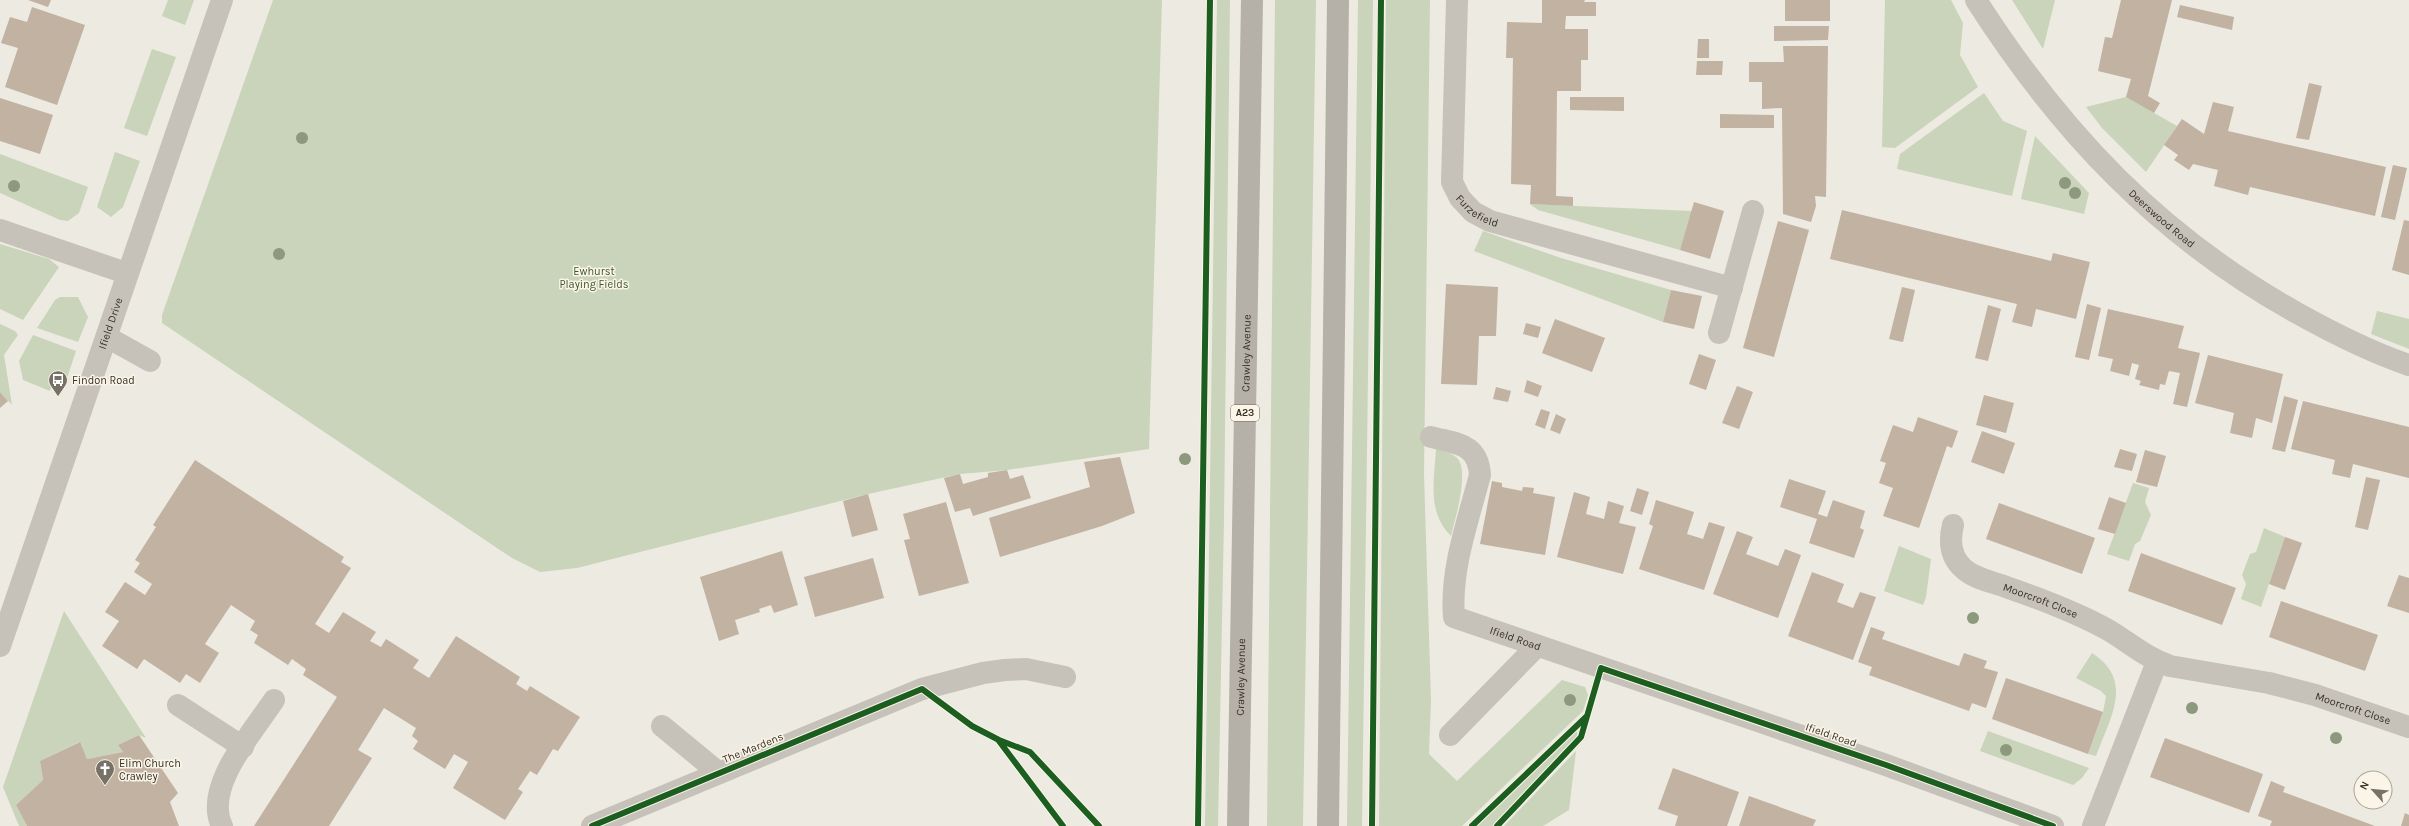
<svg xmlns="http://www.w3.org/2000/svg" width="2409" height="826" font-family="Karla,sans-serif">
	<rect width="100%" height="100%" fill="#edeae1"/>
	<path fill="#c9d4ba" d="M168,0H194L185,25L162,16Z
		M273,0H1162L1149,449L1007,470L960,474L868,494L577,568L540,572L512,558L162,323V315Z
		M1217,0H1230L1224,520L1218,826H1205Z
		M1275,0H1316L1303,826H1267Z
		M1358,0H1373L1362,826H1347Z
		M1386,0H1430L1424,474L1431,700L1429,754L1457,781L1562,680L1585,687L1588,695L1583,711L1462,826H1379Z
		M1885,0H1951L1963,23L1960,55L1978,87L1895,148L1882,147Z
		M2012,0H2055L2043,49Z
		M152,49L176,57L147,136L124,128Z
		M1984,93L2003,121L2027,131L2012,196L1897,169L1900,154Z
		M2126,97L2177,126L2146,172L2102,128L2086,107Z
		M2035,136L2089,193L2084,214L2021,199Z
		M115,152L140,161L123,207L111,217L97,207Z
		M0,154L88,187L79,213L68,221L60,220L0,193Z
		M1530,204L1692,211L1680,250L1538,210Z
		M1483,231L1561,258L1671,290L1663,322L1474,251Z
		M0,244L49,259L59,267L23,320L0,309Z
		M60,297H78L88,317L78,342L37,328L55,300Z
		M2377,311L2409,319V349L2371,334Z
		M0,324L15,331L18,335L4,355L12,405L0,392Z
		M33,335L76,351L64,387L53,382L50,391L23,380L19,361Z
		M1436,449C1443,451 1453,453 1458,459C1469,474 1455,519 1451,536C1427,512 1434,481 1436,449Z
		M2133,483L2149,488L2145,502L2151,515L2140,541L2135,544L2129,561L2107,554Z
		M2264,528L2285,537L2261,607L2241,599L2246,584L2242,575L2250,554L2256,552Z
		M1899,546L1931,559L1926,597L1923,605L1884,591Z
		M64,611L146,738L139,735L118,745L123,752L87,759L79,742L40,761L43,780L16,805L27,826H19L3,787Z
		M2092,653C2135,681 2110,717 2096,756L2088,754L2103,712L2106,696L2101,691L2076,678Z
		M1577,731V738L1492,826H1477Z
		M1988,731L2089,768L2082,778L2073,785L1980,751Z
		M1576,751L1569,810L1543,826H1504Z"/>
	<path fill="#c1b2a2" d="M28,0H51L48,7Z
		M1542,0H1585L1584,2H1596V16H1566L1565,29H1588V60H1581V91H1557L1556,196L1573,197V206L1530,204L1531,185L1511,184L1513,58H1506L1507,22L1542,23Z
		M1785,0H1830V21H1785Z
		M2121,0H2172L2148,96L2160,103L2154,113L2126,97L2131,79L2098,71L2105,37L2112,38Z
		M2180,5L2234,17L2232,30L2177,17Z
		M32,7L85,25L57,105L5,87L18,48L1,43L10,17L27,22Z
		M1774,26H1829L1828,40L1774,41Z
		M1698,39H1709V58H1697Z
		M1783,46H1828L1826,197L1815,196L1816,206L1811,222L1783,214L1782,108L1762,109V82H1749V62H1784Z
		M1697,61H1723L1722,75H1696Z
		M2309,83L2322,86L2309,140L2296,138Z
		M1570,97H1624V111L1570,110Z
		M0,98L53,115L40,154L0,141Z
		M2213,102L2234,107L2228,131L2386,167L2375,216L2250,187L2248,195L2214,186L2218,170L2193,164L2189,170L2174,160L2178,155L2164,145L2182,119L2204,134Z
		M1720,114L1774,115V128H1720Z
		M2393,165L2407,168L2395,220L2381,217Z
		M1694,202L1724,211L1710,259L1680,250Z
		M1842,210L2051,261L2053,253L2090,262L2076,319L2036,309L2032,327L2012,322L2017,304L1830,259Z
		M2404,220L2409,221V275L2392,270Z
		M1778,221L1809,230L1774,357L1743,348Z
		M1446,284L1498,287L1496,336H1479L1477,385L1441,384Z
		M1902,287L1915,290L1903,342L1889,339Z
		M1671,290L1702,296L1694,329L1663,322Z
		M2087,304L2101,308L2089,360L2075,357Z
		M1988,305L2001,309L1988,361L1975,358Z
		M2108,309L2184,326L2178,348L2200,353L2187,407L2173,404L2180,373L2169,371L2165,385L2160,384L2159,390L2139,385L2141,381L2135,379L2139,365L2132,363L2129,376L2110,371L2113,359L2098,356Z
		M1555,319L1605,338L1592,372L1542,353Z
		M1526,323L1541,327L1538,338L1523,334Z
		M1699,354L1716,360L1706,390L1689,384Z
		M2208,355L2283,374L2272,423L2256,418L2252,438L2230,433L2234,413L2195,403Z
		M1527,380L1542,386L1538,397L1524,392Z
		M1737,386L1753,392L1739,429L1722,423Z
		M1496,387L1511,391L1508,402L1493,399Z
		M0,392L8,401L0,408Z
		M1984,395L2014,403L2006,433L1976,425Z
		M2284,396L2298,400L2285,452L2272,449Z
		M2303,401L2409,427V478L2353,464L2350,478L2332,474L2335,460L2291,449Z
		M1541,409L1550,412L1545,429L1535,425Z
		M1556,414L1566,419L1560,434L1550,430Z
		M1918,417L1958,431L1952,448L1947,446L1919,528L1883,516L1893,488L1879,483L1886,463L1880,461L1893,425L1913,432Z
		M1982,431L2015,443L2004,474L1971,462Z
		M2120,449L2137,454L2132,471L2114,467Z
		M2145,450L2166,456L2157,487L2136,482Z
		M1120,457L1135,513L1102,526L1000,557L989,518L1090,487L1084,462Z
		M195,460L344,557L341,562L351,568L315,624L329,633L343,612L376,632L370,641L381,647L386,639L419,660L413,668L429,678L456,636L520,677L516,684L527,691L530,686L580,717L558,751L553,749L537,775L530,771L518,789L523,792L505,820L453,788L468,762L454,754L445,769L413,749L418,741L412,736L416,728L384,708L358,750L372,758L329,826H254L337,697L303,675L306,669L292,659L288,665L254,643L258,635L250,630L255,621L231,605L205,644L219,653L200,683L186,674L180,683L144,659L137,669L102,646L119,621L105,612L125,582L145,595L152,584L134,572L140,563L135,560L156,527L153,525Z
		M1007,470L1010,479L1023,475L1031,498L973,516L970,508L955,512L944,478L960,474L963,484L988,477V473Z
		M2366,477L2380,480L2368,530L2355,527Z
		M1789,479L1826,491L1818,514L1827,517L1833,500L1865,511L1860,528L1864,530L1854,558L1809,543L1817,519L1780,507Z
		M1492,481L1502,483V487L1522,491L1523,487L1534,488L1533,493L1555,497L1545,555L1480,544Z
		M1637,488L1649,492L1642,515L1630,511Z
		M1574,492L1590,497L1586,514L1604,519L1608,501L1624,506L1619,523L1636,527L1623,574L1557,557Z
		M868,494L878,530L852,537L843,501Z
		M2109,497L2126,503L2115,534L2098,529Z
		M1656,500L1694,512L1687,534L1703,539L1709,522L1725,527L1704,590L1639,569L1653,526L1649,524Z
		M946,502L969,583L919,596L904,540L910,539L903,514Z
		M1999,503L2095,538L2082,574L1986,539Z
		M1737,531L1753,537L1746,554L1778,566L1785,549L1801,555L1778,618L1713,594Z
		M2285,537L2302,543L2285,590L2269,584Z
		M782,551L798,605L774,613L771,605L759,609L760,612L735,620L739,634L719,641L700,577Z
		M2141,553L2236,588L2222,625L2128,591Z
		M873,558L884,598L815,617L804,577Z
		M1812,572L1844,584L1837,602L1853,608L1860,592L1876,597L1853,660L1788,636Z
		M2399,575L2409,578V613L2387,606Z
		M2281,601L2378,635L2365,671L2269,637Z
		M1871,627L1885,632L1882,639L1959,666L1964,653L1987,661L1984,668L1998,672L1986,708L1972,703L1969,711L1869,675L1872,667L1858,662Z
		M2006,678L2103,712L2088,754L1992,719Z
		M139,735L178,793L170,802L179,826H27L16,805L43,780L40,761L80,742L87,759L123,752L118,745Z
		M2165,738L2263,774L2249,813L2150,777Z
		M1673,768L1739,792L1727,826H1675L1678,816L1658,809Z
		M2271,781L2285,787L2283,792L2375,826H2270L2272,821L2258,816Z
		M1749,796L1816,820L1813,826H1739Z
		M2405,813L2409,815V826H2401Z"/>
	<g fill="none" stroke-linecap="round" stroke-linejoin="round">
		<g stroke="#c6c2b9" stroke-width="22">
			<path id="s1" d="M1457,0L1452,182L1460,198L1473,212L1490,221L1732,288"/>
			<path id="s2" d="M1976,0C2061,133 2159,236 2297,313C2333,333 2370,352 2409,365"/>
			<path d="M0,230L126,273"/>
			<path d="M1719,333L1753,211"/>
			<path d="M107,337L150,361"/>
			<path id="s3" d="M1431,437C1457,444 1478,443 1480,475C1468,521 1450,570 1454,617L1886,765L2053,826"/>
			<path id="s4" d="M1953,525C1949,541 1950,557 1964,569C1975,579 1993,582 2006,587C2041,599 2078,613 2110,631C2131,644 2147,658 2170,666L2269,683L2315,695L2409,727"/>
			<path id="s5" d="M0,646C74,431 146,215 222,0"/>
			<path d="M178,705L243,747"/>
			<path d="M662,726L719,773"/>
			<path d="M1450,735L1536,647"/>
			<path d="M222,826C203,787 253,732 274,700"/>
			<path d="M592,826L922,689L983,673L1005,670L1026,669L1065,677"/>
			<path d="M2093,826L2157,662"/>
		</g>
		<g stroke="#b5b0a8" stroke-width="22">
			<path id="s6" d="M1238,826L1252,0"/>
			<path d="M1328,826L1338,0"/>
		</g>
		<defs>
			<path id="cycleway" d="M999,741L1063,826
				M592,826L922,689L972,726L999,740L1030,752L1099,826
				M1198,826L1210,0
				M1372,826L1381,0
				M1472,826L1587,716
				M1497,826L1581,737L1601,668L1886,765L2053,826"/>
		</defs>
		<use href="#cycleway" stroke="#faf5e7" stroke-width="8"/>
		<use href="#cycleway" stroke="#1b5e20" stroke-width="6"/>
	</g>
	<g fill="#8c997c">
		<circle cx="302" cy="138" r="6"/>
		<circle cx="2065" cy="183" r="6"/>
		<circle cx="14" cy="186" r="6"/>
		<circle cx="2075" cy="193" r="6"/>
		<circle cx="279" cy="254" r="6"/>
		<circle cx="1185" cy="459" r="6"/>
		<circle cx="1973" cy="618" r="6"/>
		<circle cx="1570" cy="700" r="6"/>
		<circle cx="2192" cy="708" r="6"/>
		<circle cx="2336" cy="738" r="6"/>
		<circle cx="2006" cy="750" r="6"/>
	</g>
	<defs>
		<symbol id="bus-pin" viewBox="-11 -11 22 30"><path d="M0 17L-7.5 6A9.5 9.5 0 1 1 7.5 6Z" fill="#777168" stroke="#faf5e7"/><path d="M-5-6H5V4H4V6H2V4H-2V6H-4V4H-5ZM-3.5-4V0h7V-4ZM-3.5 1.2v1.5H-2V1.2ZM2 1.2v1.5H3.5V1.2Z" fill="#fff"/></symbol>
		<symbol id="church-pin" viewBox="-11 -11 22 30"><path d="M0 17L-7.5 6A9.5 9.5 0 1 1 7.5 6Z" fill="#777168" stroke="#faf5e7"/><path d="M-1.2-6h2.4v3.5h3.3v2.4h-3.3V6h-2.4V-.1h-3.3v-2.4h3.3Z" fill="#fff"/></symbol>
	</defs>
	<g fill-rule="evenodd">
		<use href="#bus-pin" x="47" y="369" width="22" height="30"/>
		<use href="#church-pin" x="94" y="758" width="22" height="30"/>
	</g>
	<g text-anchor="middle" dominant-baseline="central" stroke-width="3" stroke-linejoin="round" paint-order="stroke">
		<rect fill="#faf5e7" stroke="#726b61" stroke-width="1" x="1231" y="405" width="28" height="16" rx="3"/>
		<g font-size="10" font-weight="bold" fill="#373027">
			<text x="1245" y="413">A23</text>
		</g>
		<g font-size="11" fill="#373027" stroke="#faf5e7">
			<text stroke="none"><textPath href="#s1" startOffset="222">Furzefield</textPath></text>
			<text stroke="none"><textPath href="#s2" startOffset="288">Deerswood Road</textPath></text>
			<text stroke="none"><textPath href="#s5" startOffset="341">Ifield Drive</textPath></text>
			<text stroke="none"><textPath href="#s6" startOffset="473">Crawley Avenue</textPath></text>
			<text stroke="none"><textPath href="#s4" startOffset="131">Moorcroft Close</textPath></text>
			<text stroke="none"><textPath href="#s3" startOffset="279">Ifield Road</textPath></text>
			<text stroke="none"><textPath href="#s6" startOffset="149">Crawley Avenue</textPath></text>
			<text stroke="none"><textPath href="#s4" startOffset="465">Moorcroft Close</textPath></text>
			<text transform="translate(1831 735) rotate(19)">Ifield Road</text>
			<text transform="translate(753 748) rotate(-22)">The Mardens</text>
		</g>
		<g font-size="11" fill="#3d562a" stroke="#faf5e7">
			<text x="594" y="271">Ewhurst<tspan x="594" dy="13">Playing Fields</tspan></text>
		</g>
		<g font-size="11" fill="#373027" stroke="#faf5e7" text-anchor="start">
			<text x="72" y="380">Findon Road</text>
			<text x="119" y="763">Elim Church<tspan x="119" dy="13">Crawley</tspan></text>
		</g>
	</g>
	<g transform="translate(2373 790) rotate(297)"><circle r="19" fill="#faf5e7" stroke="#aca69a"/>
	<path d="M0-3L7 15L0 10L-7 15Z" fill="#777168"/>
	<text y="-6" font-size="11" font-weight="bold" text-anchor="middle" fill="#373027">N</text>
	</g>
</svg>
